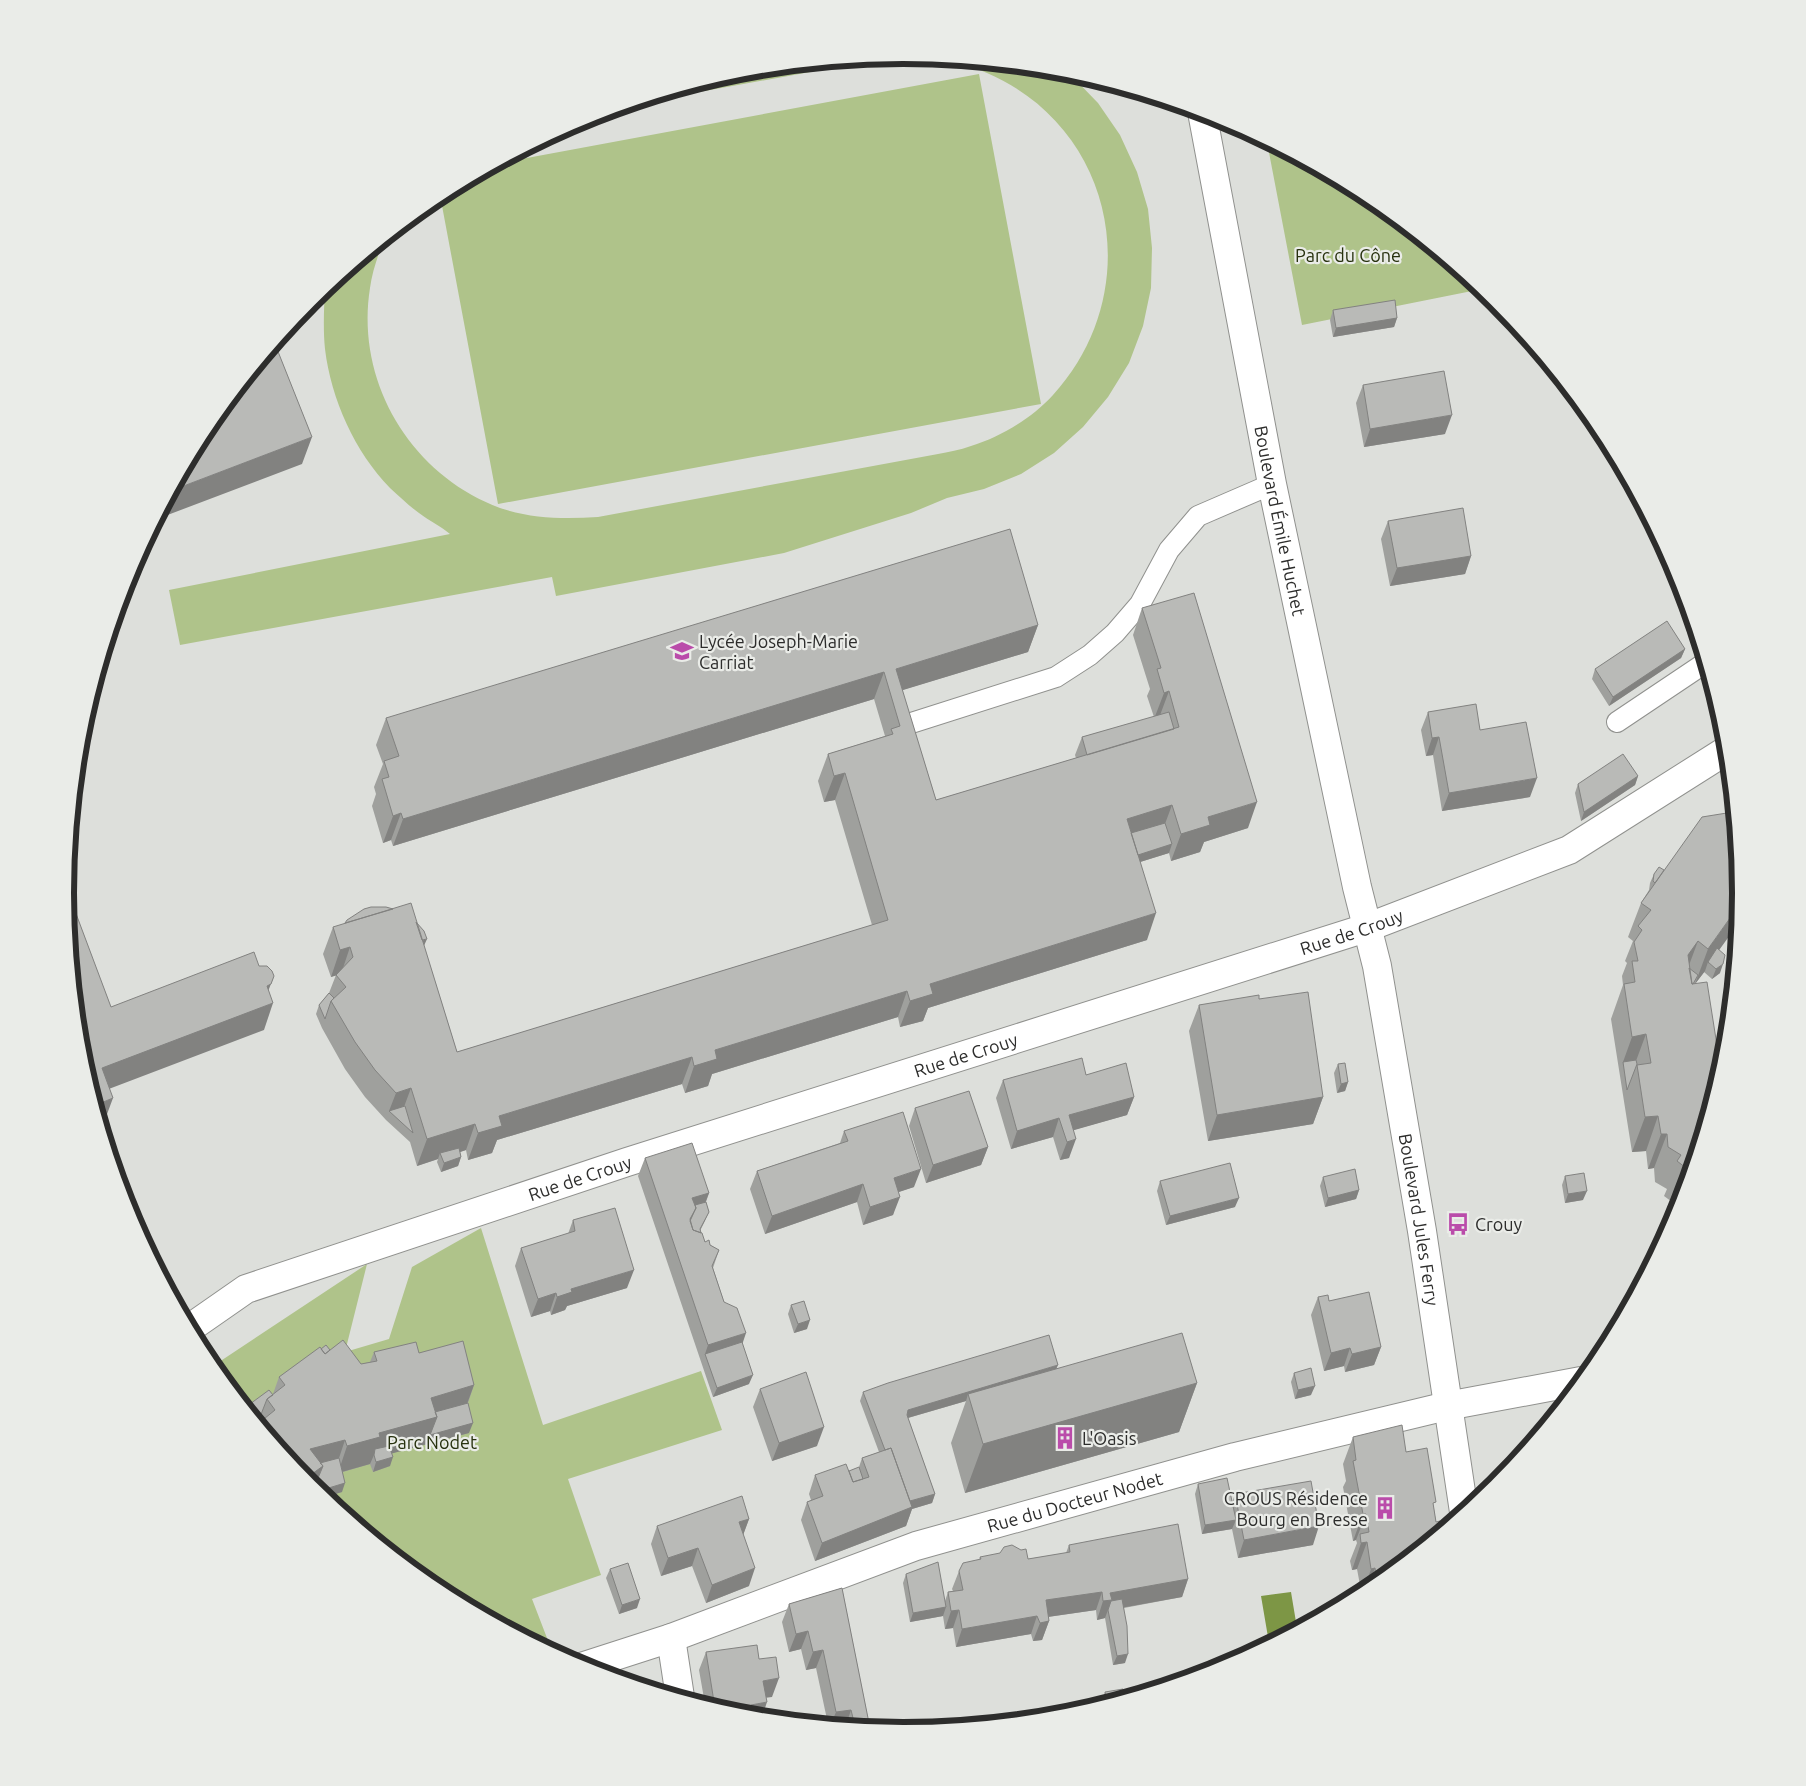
<svg xmlns="http://www.w3.org/2000/svg" width="1806" height="1786" font-family="Ubuntu,sans-serif">
	<rect width="100%" height="100%" fill="#dddfdb"/>
	<path fill="#afc38a" d="M903,55L925,57H893L627,105L740,71Z
		M925,57L1067,71L1098,103L1120,135L1137,172L1148,209L1152,248L1151,288L1143,326L1129,363L1108,397L1083,427L1054,453L1021,474L984,489L947,498L911,513L784,553L556,596L552,577L180,645L169,590L450,534C441,526 429,521 419,513C409,506 399,496 390,488C355,452 331,399 325,349C323,329 324,308 325,288L383,241C378,256 372,272 370,288C355,382 411,475 500,508C532,519 565,519 598,517L938,454C948,452 960,450 971,446C1001,437 1032,418 1053,395C1147,292 1117,129 987,73C968,64 946,61 925,57Z
		M979,74L1041,404L498,504L440,195L500,163Z
		M1267,142L1369,196L1476,284L1477,290L1302,325Z
		M481,1228L543,1425L701,1371L722,1430L568,1479L601,1575L532,1599L552,1651L437,1590L310,1485L213,1366L367,1264L345,1352L389,1339L412,1267Z"/>
	<path fill="#7d9645" d="M1291,1592L1297,1628L1269,1643L1261,1596Z
		M1169,1679L1170,1683L1140,1692L1139,1685Z"/>
	<g fill="none" stroke-linecap="round" stroke-linejoin="round">
		<defs>
			<path id="service" d="M1617,722L1705,663
				M905,725L1056,677L1090,655L1115,633L1140,604L1169,550L1198,516L1272,484"/>
			<g id="minor">
				<path id="s1" d="M190,1328L246,1289L627,1162L1366,928L1569,850L1727,750"/>
				<path d="M671,1638L680,1697"/>
				<path id="s2" d="M581,1667L671,1638L916,1546L1235,1457L1447,1406L1581,1381"/>
			</g>
			<g id="primary">
				<path id="s3" d="M1202,112L1272,484L1357,887L1377,966L1422,1231L1464,1512"/>
			</g>
		</defs>
		<use href="#service" stroke="#90918e" stroke-width="22"/>
		<use href="#minor" stroke="#90918e" stroke-width="30"/>
		<use href="#primary" stroke="#90918e" stroke-width="30"/>
		<use href="#service" stroke="#fff" stroke-width="20"/>
		<use href="#minor" stroke="#fff" stroke-width="28"/>
		<use href="#primary" stroke="#fff" stroke-width="28"/>
	</g>
	<path fill="#9fa09d" d="M1333,310L1397,318L1394,327L1333,337L1330,320Z
		M1363,385L1445,434L1364,447L1356,403Z
		M1388,521L1471,556L1465,574L1390,586L1381,539Z
		M1142,608L1248,828L1204,842L1200,852L1171,861L1169,853L1140,862L1147,940L928,1008L923,1021L900,1027L898,1017L712,1074L708,1086L685,1093L682,1084L497,1140L492,1153L468,1160L466,1150L460,1152L461,1157L458,1166L441,1172L437,1162L438,1159L417,1166L410,1142L386,1120L365,1097L345,1069L322,1028L316,1014L319,1005L329,993L336,975L331,977L323,954L333,927L424,946L457,1052L872,925L835,800L824,802L818,781L828,754L885,736L874,699L393,846L391,840L383,843L372,806L376,794L374,787L383,764L376,745L386,718L1038,625L1028,652L902,690L936,800L1076,758L1075,755L1082,737L1154,717L1147,696L1150,689L1133,635Z
		M1685,649L1681,658L1609,706L1592,679L1595,669Z
		M1428,712L1480,730L1530,797L1442,811L1433,755L1426,756L1421,730Z
		M1638,776L1635,785L1581,821L1575,793L1578,784Z
		M1654,874L1719,950L1720,973L1712,979L1704,972L1705,971L1695,984L1721,1071L1679,1207L1664,1196L1667,1189L1655,1182L1654,1168L1648,1169L1646,1151L1632,1152L1611,1019L1623,985L1622,976L1627,963L1625,961L1633,941L1628,937L1641,903L1649,890L1650,883Z
		M1259,999L1323,1097L1313,1124L1208,1141L1189,1031L1199,1005Z
		M1338,1064L1348,1082L1345,1091L1337,1093L1334,1073Z
		M1086,1075L1134,1097L1127,1115L1073,1130L1069,1158L1060,1160L1053,1137L1011,1149L996,1098L1003,1080Z
		M915,1108L988,1147L981,1165L926,1183L909,1126Z
		M844,1131L914,1187L898,1192L893,1215L863,1225L857,1202L765,1234L750,1189L757,1171L840,1143Z
		M645,1158L709,1193L706,1202L709,1212L705,1221L700,1231L705,1242L719,1250L713,1268L724,1302L742,1344L749,1384L713,1397L638,1176Z
		M1565,1176L1583,1200L1565,1203L1562,1185Z
		M1323,1177L1359,1190L1356,1199L1325,1207L1320,1186Z
		M1160,1181L1235,1207L1166,1225L1157,1191Z
		M573,1220L627,1288L567,1306L565,1310L551,1315L550,1311L531,1317L515,1266L521,1248L568,1234Z
		M1318,1297L1329,1301L1381,1347L1374,1365L1345,1372L1344,1366L1324,1371L1311,1315Z
		M791,1305L807,1329L794,1333L788,1314Z
		M321,1349L330,1350L361,1364L370,1362L374,1352L419,1353L474,1385L468,1403L469,1433L392,1453L390,1466L373,1472L370,1464L343,1472L342,1492L325,1497L310,1485L248,1410L250,1404L273,1394L279,1377Z
		M1057,1368L1197,1383L1179,1432L965,1493L951,1443L966,1401L908,1418L935,1494L932,1503L912,1509L906,1526L815,1561L801,1520L807,1502L811,1500L809,1494L815,1475L849,1471L859,1467L862,1458L879,1452L860,1401L863,1392Z
		M1294,1373L1311,1395L1295,1399L1291,1382Z
		M760,1389L817,1446L772,1461L753,1407Z
		M1353,1437L1406,1452L1434,1509L1436,1522L1441,1530L1368,1590L1354,1598L1358,1586L1360,1585L1357,1569L1352,1570L1350,1561L1357,1543L1356,1540L1353,1541L1343,1487L1346,1481L1343,1464Z
		M1198,1484L1232,1503L1235,1494L1313,1545L1238,1558L1232,1529L1202,1534L1195,1494Z
		M749,1519L743,1535L749,1586L706,1603L692,1566L661,1576L651,1544L657,1526Z
		M1069,1545L1188,1579L1182,1597L1124,1608L1125,1663L1113,1665L1105,1618L1097,1620L1096,1610L1048,1617L1049,1621L1042,1640L1033,1641L1031,1634L956,1647L953,1628L945,1629L943,1616L910,1622L903,1583L906,1574L945,1601L948,1592L953,1591L952,1589L959,1571L979,1560L980,1557L1028,1559L1066,1553Z
		M610,1569L637,1608L619,1614L606,1578Z
		M842,1588L870,1728L828,1724L816,1668L806,1670L801,1649L789,1652L782,1622L789,1604Z
		M706,1652L759,1659L772,1697H766L739,1715L705,1704L699,1670Z
		M1105,1692L1124,1697L1102,1704V1701Z"/>
	<path fill="#828280" d="M1397,318L1394,327L1333,337L1336,328Z
		M1452,415L1445,434L1364,447L1370,429Z
		M312,437L302,464L157,519L173,490Z
		M1471,556L1465,574L1390,586L1397,568Z
		M1038,625L1028,652L890,694L896,669Z
		M1685,649L1681,658L1609,706L1613,697Z
		M884,672L874,699L393,846L403,819Z
		M1169,691L1159,718L1154,719L1164,693Z
		M1439,737L1433,755L1426,756L1432,738Z
		M845,773L835,800L824,802L834,776Z
		M1638,776L1635,785L1581,821L1584,812Z
		M1537,778L1530,797L1442,811L1449,793Z
		M1257,802L1248,828L1204,842L1200,852L1171,861L1181,834L1208,817Z
		M1172,805L1162,832L1123,844L1127,819Z
		M401,813L391,840L383,843L393,816Z
		M1172,844L1169,853L1124,867L1127,858Z
		M1740,904L1738,924L1709,964L1708,962L1705,971L1695,984L1708,949Z
		M1156,913L1147,940L928,1008L923,1021L900,1027L910,1001L930,984Z
		M427,939L423,948L411,944Z
		M1698,941L1685,976L1688,955Z
		M350,947L341,974L331,977L340,950Z
		M1723,964L1720,973L1712,979L1716,969Z
		M274,976L262,1007L273,1003L264,1030L93,1095L102,1068L267,986Z
		M907,991L898,1017L712,1074L708,1086L685,1093L694,1066L715,1050Z
		M1646,1034L1633,1069L1623,1062L1632,1037Z
		M692,1057L682,1084L497,1140L492,1153L468,1160L478,1133L499,1116Z
		M1348,1082L1345,1091L1337,1093L1341,1084Z
		M411,1088L401,1115L389,1111L396,1093Z
		M1715,1088L1705,1122L1711,1089Z
		M1134,1097L1127,1115L1064,1133L1069,1115Z
		M1323,1097L1313,1124L1208,1141L1217,1115Z
		M113,1098L103,1125L102,1126L96,1105Z
		M1658,1116L1646,1151L1632,1152L1645,1117Z
		M1059,1118L1053,1137L1011,1149L1017,1131Z
		M475,1124L466,1150L442,1158L440,1153L438,1159L417,1166L427,1139Z
		M1661,1134H1667L1654,1168L1648,1169Z
		M1076,1139L1069,1158L1060,1160L1067,1142Z
		M988,1147L981,1165L926,1183L933,1165Z
		M461,1157L458,1166L441,1172L444,1163Z
		M921,1169L914,1187L887,1196L894,1178Z
		M863,1184L857,1202L765,1234L772,1216Z
		M1359,1190L1356,1199L1325,1207L1328,1198Z
		M1587,1191L1583,1200L1565,1203L1568,1194Z
		M709,1193L702,1211L689,1226L692,1198Z
		M900,1197L893,1215L863,1225L870,1207Z
		M1239,1198L1235,1207L1166,1225L1170,1216Z
		M634,1270L627,1288L567,1306L565,1310L551,1315L557,1297L571,1289Z
		M556,1293L550,1311L531,1317L538,1299Z
		M810,1320L807,1329L794,1333L798,1324Z
		M746,1333L740,1351L705,1354L708,1345Z
		M1381,1347L1374,1365L1345,1372L1352,1354Z
		M1350,1348L1344,1366L1324,1371L1331,1353Z
		M1058,1365L1054,1374L968,1394L966,1401L904,1419L908,1410Z
		M753,1375L749,1384L713,1397L717,1388Z
		M1197,1383L1179,1432L965,1493L983,1444Z
		M474,1385L464,1412L473,1423L469,1433L375,1458L374,1455L370,1464L338,1473L347,1446L379,1433L431,1398Z
		M1315,1386L1311,1395L1295,1399L1298,1390Z
		M824,1427L817,1446L772,1461L779,1443Z
		M345,1440L336,1467L321,1471L314,1489L305,1479L310,1449Z
		M393,1457L390,1466L373,1472L376,1462Z
		M345,1483L342,1492L325,1497L320,1494L322,1490Z
		M935,1494L932,1503L912,1509L906,1526L815,1561L822,1543L904,1503Z
		M1363,1514H1366L1356,1540L1353,1541Z
		M749,1519L742,1538L739,1522Z
		M1236,1520L1232,1529L1202,1534L1205,1525Z
		M1319,1526L1313,1545L1238,1558L1244,1540Z
		M1367,1542L1357,1569L1352,1570L1361,1543Z
		M698,1548L692,1566L661,1576L668,1558Z
		M755,1568L749,1586L706,1603L712,1585Z
		M1375,1568L1367,1590L1363,1593L1371,1569Z
		M1188,1579L1182,1597L1109,1610H1108L1105,1618L1097,1620L1103,1601L1110,1593Z
		M1102,1592L1096,1610L1040,1618L1046,1600Z
		M640,1599L637,1608L619,1614L622,1605Z
		M946,1607L943,1616L910,1622L913,1613Z
		M959,1610L953,1628L945,1629L951,1611Z
		M1037,1616L1031,1634L956,1647L962,1629Z
		M1049,1621L1042,1640L1033,1641L1040,1623Z
		M808,1631L801,1649L789,1652L796,1634Z
		M823,1650L816,1668L806,1670L813,1652Z
		M1128,1654L1125,1663L1113,1665L1117,1656Z
		M779,1678L772,1697L757,1699L763,1681Z
		M767,1702L762,1717L747,1716L751,1705Z
		M851,1710L846,1725L831,1724L836,1712Z"/>
	<path fill="#b9bab7" stroke="#828280" d="M1395,300L1397,318L1336,328L1333,310Z
		M275,344L312,437L173,490L206,427Z
		M1444,371L1452,415L1370,429L1363,385Z
		M1463,508L1471,556L1397,568L1388,521Z
		M1010,529L1038,625L896,669L936,800L1179,727L1169,691L1164,693L1157,669L1161,668L1142,608L1194,593L1257,802L1208,817L1210,825L1181,834L1172,805L1127,819L1156,913L930,984L933,994L910,1001L907,991L715,1050L717,1059L694,1066L692,1057L499,1116L502,1126L478,1133L475,1124L427,1139L411,1088L396,1093L375,1070L355,1042L331,1001L346,987L336,975L353,957L350,947L340,950L333,927L411,903L457,1052L888,920L845,773L834,776L828,754L893,734L891,729L900,726L884,672L403,819L401,813L393,816L382,779L389,777L384,761L399,756L386,718Z
		M1667,621L1685,649L1613,697L1595,669Z
		M1476,704L1480,730L1526,722L1537,778L1449,793L1439,737L1432,738L1428,712Z
		M1169,712L1174,729L1087,755L1082,737Z
		M1623,754L1638,776L1584,812L1578,784Z
		M1733,812L1741,893L1740,904L1708,949L1698,941L1688,955L1692,984L1707,982L1721,1071L1715,1088L1711,1089L1713,1097L1690,1171L1677,1161L1681,1155L1668,1147L1667,1134H1661L1658,1116L1645,1117L1637,1065L1651,1063L1646,1034L1632,1037L1624,984L1635,982L1632,961H1638L1634,942L1642,930L1638,926L1651,910L1641,903L1702,817Z
		M1165,823L1172,844L1138,855L1131,833Z
		M1659,867L1664,870L1655,883L1653,881L1654,874Z
		M66,887L111,1007L254,952L259,966H267L272,971L274,976L271,984L267,986L273,1003L102,1068L113,1098L96,1105L81,1056L65,893Z
		M371,907H386L393,909L345,923L347,920L364,909Z
		M416,922L424,931L427,939L422,940Z
		M1717,948L1725,955L1723,964L1716,969L1708,962Z
		M1689,968L1698,975L1693,984H1692Z
		M1308,992L1323,1097L1217,1115L1199,1005L1259,995V999Z
		M329,993L334,998L331,1001L325,1019L319,1005Z
		M1082,1058L1086,1075L1126,1063L1134,1097L1069,1115L1076,1139L1067,1142L1059,1118L1017,1131L1003,1080Z
		M1636,1060L1637,1064L1627,1090L1623,1062Z
		M1345,1063L1348,1082L1341,1084L1338,1064Z
		M969,1091L988,1147L933,1165L915,1108Z
		M405,1106L413,1133L389,1111Z
		M903,1112L921,1169L894,1178L900,1197L870,1207L863,1184L772,1216L757,1171L848,1141L844,1131Z
		M692,1143L709,1193L692,1198L696,1208L690,1219L693,1230L702,1233L705,1242L709,1240L710,1245L719,1250L712,1266L724,1302L737,1308L746,1333L708,1345L645,1158Z
		M459,1148L461,1157L444,1163L440,1153Z
		M1230,1163L1239,1198L1170,1216L1160,1181Z
		M1355,1169L1359,1190L1328,1198L1323,1177Z
		M1584,1173L1587,1191L1568,1194L1565,1176Z
		M706,1202L709,1212L700,1229L701,1233L693,1230L690,1221L696,1208L695,1205Z
		M615,1208L634,1270L571,1289L572,1292L557,1297L556,1293L538,1299L521,1248L575,1231L573,1220Z
		M1369,1292L1381,1347L1352,1354L1350,1348L1331,1353L1318,1297L1328,1295L1329,1301Z
		M804,1301L810,1320L798,1324L791,1305Z
		M1182,1333L1197,1383L983,1444L968,1394Z
		M1049,1335L1058,1365L908,1410L907,1415L935,1494L910,1501L891,1448L885,1450L863,1392L888,1383Z
		M343,1340L361,1364L377,1361L374,1352L416,1342L419,1353L463,1341L474,1385L431,1398L437,1417L379,1433L380,1437L347,1446L345,1440L310,1449L323,1466L305,1479L259,1423L275,1410L267,1399L285,1385L279,1377L320,1347L325,1354Z
		M742,1342L753,1375L717,1388L705,1354Z
		M326,1345L330,1350L325,1354L321,1349Z
		M1311,1368L1315,1386L1298,1390L1294,1373Z
		M806,1372L824,1427L779,1443L760,1389Z
		M269,1390L273,1395L267,1399L260,1417L250,1404Z
		M468,1403L473,1423L430,1435L437,1417L435,1412Z
		M1402,1425L1406,1452L1427,1448L1436,1502L1433,1503L1436,1522L1440,1521L1441,1530L1377,1582L1375,1568L1371,1569L1367,1542L1361,1543L1360,1534L1369,1532L1366,1514H1363L1353,1461L1356,1460L1353,1437Z
		M389,1446L393,1457L376,1462L374,1455L375,1449Z
		M891,1448L912,1507L822,1543L807,1502L823,1496L815,1475L846,1464L853,1482L869,1477L862,1458Z
		M339,1458L345,1483L322,1490L316,1483L323,1466L320,1463Z
		M859,1467L863,1479L853,1482L849,1471Z
		M1227,1478L1236,1520L1205,1525L1198,1484Z
		M1311,1481L1319,1526L1244,1540L1235,1494Z
		M742,1496L749,1519L739,1522L755,1568L712,1585L698,1548L668,1558L657,1526Z
		M1178,1524L1188,1579L1110,1593L1112,1600L1103,1601L1102,1592L1046,1600L1049,1621L1040,1623L1037,1616L962,1629L959,1610L951,1611L948,1592L963,1590L959,1571L963,1563L981,1559L980,1557L1000,1553L1004,1547L1012,1545L1021,1550L1026,1549L1028,1559L1070,1552L1069,1545Z
		M938,1562L946,1607L913,1613L906,1574Z
		M628,1563L640,1599L622,1605L610,1569Z
		M1377,1582L1368,1590L1360,1595L1358,1586Z
		M842,1588L870,1728L855,1726L851,1710L836,1712L823,1650L813,1652L808,1631L796,1634L789,1604Z
		M1122,1599L1127,1626L1128,1654L1117,1656L1108,1610L1111,1601Z
		M757,1645L759,1659L776,1657L779,1678L763,1681L767,1702L751,1705L753,1716L739,1715L715,1708L706,1652Z
		M1123,1689L1124,1697L1107,1703L1105,1692Z"/>
	<defs>
		<symbol id="school-bare" viewBox="-9 -9 18 18"><path d="M0-5L7-2L0 1L-7-2ZM-4 1L0 2.5L4 1V4Q0 6-4 4Z" fill="#ba4caa" stroke="#eaece8" stroke-width="2.5" paint-order="stroke"/></symbol>
		<symbol id="bus-bare" viewBox="-9 -9 18 18"><path d="M-5-6H5V4H4V6H2V4H-2V6H-4V4H-5ZM-3.5-4V0h7V-4ZM-3.5 1.2v1.5H-2V1.2ZM2 1.2v1.5H3.5V1.2Z" fill="#ba4caa" stroke="#eaece8" stroke-width="2.5" paint-order="stroke"/></symbol>
		<symbol id="building-bare" viewBox="-9 -9 18 18"><path d="M-4-6H4V6H1V3H-1V6H-4ZM-2.5-4.3h1.7v1.8h-1.7ZM.8-4.3h1.7v1.8H.8ZM-2.5-1h1.7V.8h-1.7ZM.8-1h1.7V.8H.8Z" fill="#ba4caa" stroke="#eaece8" stroke-width="2.5" paint-order="stroke"/></symbol>
	</defs>
	<g fill-rule="evenodd">
		<use href="#school-bare" x="666" y="635" width="32" height="32"/>
		<use href="#bus-bare" x="1442" y="1208" width="32" height="32"/>
		<use href="#building-bare" x="1049" y="1422" width="32" height="32"/>
		<use href="#building-bare" x="1369" y="1492" width="32" height="32"/>
	</g>
	<g text-anchor="middle" dominant-baseline="central" stroke-width="4.5" stroke-linejoin="round" paint-order="stroke">
		<g font-size="18" fill="#27310e" stroke="#eaece8">
			<text x="1348" y="255">Parc du Cône</text>
			<text x="432" y="1442">Parc Nodet</text>
		</g>
		<g font-size="18" fill="#2d2d2c" stroke="#eaece8">
			<text stroke="none"><textPath href="#s3" startOffset="416">Boulevard Émile Huchet</textPath></text>
			<text stroke="none"><textPath href="#s1" startOffset="1230">Rue de Crouy</textPath></text>
			<text stroke="none"><textPath href="#s1" startOffset="825">Rue de Crouy</textPath></text>
			<text stroke="none"><textPath href="#s1" startOffset="420">Rue de Crouy</textPath></text>
			<text stroke="none"><textPath href="#s3" startOffset="1129">Boulevard Jules Ferry</textPath></text>
			<text stroke="none"><textPath href="#s2" startOffset="521">Rue du Docteur Nodet</textPath></text>
		</g>
		<g font-size="18" fill="#2d2d2c" stroke="#eaece8" text-anchor="start">
			<text x="699" y="641">Lycée Joseph-Marie<tspan x="699" dy="21">Carriat</tspan></text>
			<text x="1475" y="1224">Crouy</text>
			<text x="1082" y="1438">L'Oasis</text>
			<text x="1368" y="1498" text-anchor="end">CROUS Résidence<tspan x="1368" dy="21">Bourg en Bresse</tspan></text>
		</g>
	</g>
	<path d="M0 0H1806V1786H0ZM74 893a829 829 0 1 1 1658 0a829 829 0 1 1-1658 0Z" fill="#eaece8" fill-rule="evenodd"/>
	<path fill="none" stroke="#2d2d2c" stroke-width="6" d="M74 893a829 829 0 1 1 1658 0a829 829 0 1 1-1658 0Z"/>
</svg>
